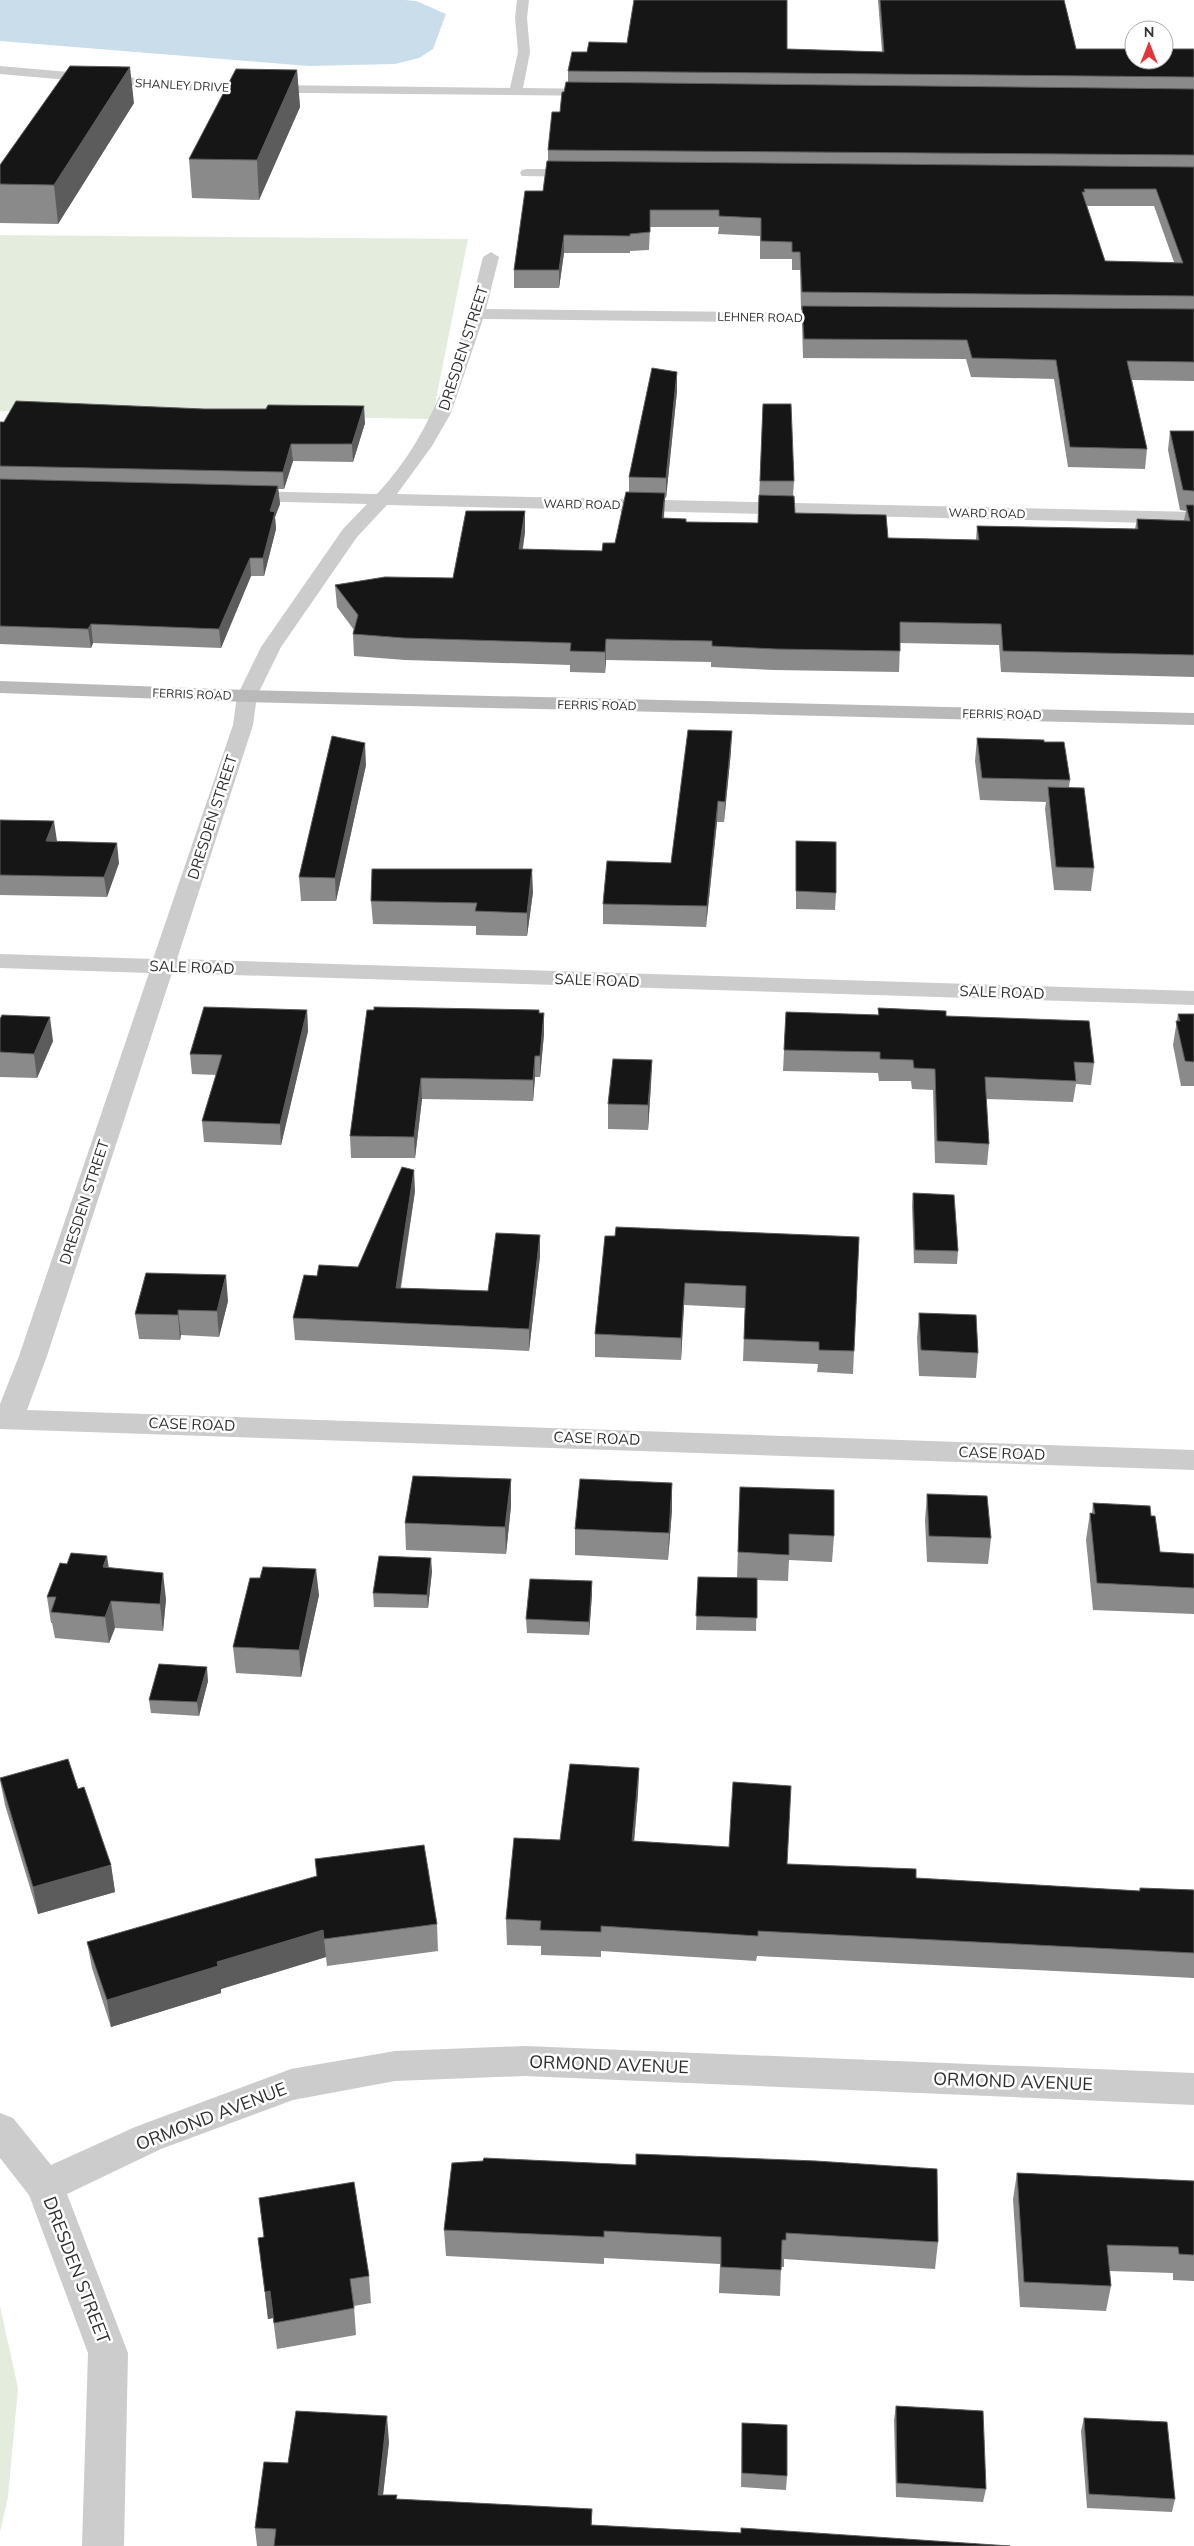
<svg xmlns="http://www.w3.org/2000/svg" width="1194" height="2546" font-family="Mulish,sans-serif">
	<rect width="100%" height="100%" fill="#fff"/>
	<path fill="#e4ecdd" d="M0,235L468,239L432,419L0,411Z
		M0,2306L18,2388L8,2497L0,2532Z"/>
	<path fill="#caddeb" d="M0,0H405L416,1L446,14L433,49L419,58L395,64L308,66L0,41Z"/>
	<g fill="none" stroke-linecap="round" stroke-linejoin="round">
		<path fill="#ccc" fill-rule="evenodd" d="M517,0H529L527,18L530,52L523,88L600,89L605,90L607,93L605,96L205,92L0,74V66L205,84L510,88L518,52L515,18Z
			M527,169H583L590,173L583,177L522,176L520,173L522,170Z
			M491,252L499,257L486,309L838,313L846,318L838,323L483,319L451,413L432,446L397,494L1194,512V524L387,505L357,537L281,647L257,696L253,725L177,959L1194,991V1005L172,973L47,1356L27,1410L1194,1450V1470L0,1429V1404L19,1356L149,973L0,968V954L153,959L233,725L237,696L261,647L343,529L367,504L241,501L235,500L232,496L235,492L241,491L377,494C438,430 462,340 483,257Z
			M525,2046L1194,2073V2105L525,2076L395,2081L293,2100L161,2149L67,2194L128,2353L124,2546H82L88,2353L29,2195L0,2158V2113L13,2118L51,2165L135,2127L291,2069L395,2051Z"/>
		<path fill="#b9b9b9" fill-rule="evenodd" d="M0,681L247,690L1194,713V725L247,702L0,693Z"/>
	</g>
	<path fill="#8a8a8a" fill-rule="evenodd" d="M878,0H1064L1076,49H1194V381L1132,380L1147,449L1145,469L1068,467L1054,379L971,377L966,359L803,358L802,324V310H801L800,270H792V259H760V236L718,234L719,227H650L649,250L630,251V253H564L559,288H514V270L543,191L548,161V150L560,112L564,92L568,82V71L787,49L882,52ZM1087,206H1154L1174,262L1105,261Z
		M297,70L300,107L259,200L192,198L189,159Z
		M134,103L58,224L0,223V165Z
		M677,372V391L666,498H665L664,518L686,522L758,523L763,404L794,481L793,496L795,513L888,538L976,540L977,526L1135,529L1137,519L1184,520L1186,511L1180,510L1168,450L1170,431H1194V677L1001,672L999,645L900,643L899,672L775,670L711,667V662L606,660L605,673L570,672V665L405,660L354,656L353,634L354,630L337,607L335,585L453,578L525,532L523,549L602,551L615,543L629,492V477Z
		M0,422L365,423L353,462L293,461L284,489H278L280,504L275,517L276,529L264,576H251L221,648L93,643L91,648L0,644Z
		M977,738L1044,742L1070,780L1069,787L1094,868L1091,891L1054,890L1045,809L1046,802L980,800L975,761Z
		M731,751L724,822H717L706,927L603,924V904L671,863Z
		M366,765L336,901H301L299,877Z
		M0,820L57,841L119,863L107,897L0,895Z
		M796,841L836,893L835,910L796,909Z
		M533,892L527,936L476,935V926L373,924L371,901Z
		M878,1008L946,1016L1094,1063L1091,1085L1076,1084L1073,1102L986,1099L989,1144L987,1165L935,1163L933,1090L912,1089L911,1081H879L878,1073L783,1071L786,1012L878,1015Z
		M307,1010L308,1031L281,1145L204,1142L202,1121L216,1075L192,1074L190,1054Z
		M367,1010L539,1013L544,1034L540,1077H535L533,1101L422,1099L415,1158H351L350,1136Z
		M1178,1014H1194V1086H1181L1173,1045Z
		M0,1019L53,1041L37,1078L0,1077Z
		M652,1060L651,1084L648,1130L608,1129V1104Z
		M415,1191L401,1288L488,1291L540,1235V1256L529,1351L295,1340L293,1318L317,1276L358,1267Z
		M913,1193L958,1251L957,1264L914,1263L912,1206Z
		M605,1236L859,1237L853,1374L817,1372L818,1364L743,1361L745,1308L684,1305L681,1360L595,1357V1334Z
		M228,1301L219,1337L181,1335L180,1340L139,1339L135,1314Z
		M919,1313L978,1353L976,1378L919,1376L917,1338Z
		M672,1483V1510L668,1560L575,1555V1529Z
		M740,1487L834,1536L832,1562L789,1560L788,1581L757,1580L756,1631L696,1630L698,1577L737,1578Z
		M927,1494L991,1538L988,1564L927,1562L925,1520Z
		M1093,1503L1151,1516L1160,1552L1194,1554V1614L1093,1610L1086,1540L1090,1513H1092Z
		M511,1506L506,1554L406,1550L405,1523Z
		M109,1568L166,1599L163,1631L115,1628L109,1643L55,1638L52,1623H51L47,1597Z
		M432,1571L428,1608L374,1607L373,1593Z
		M260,1578L319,1595L301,1677L236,1673L233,1647Z
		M592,1594L589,1635L527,1633L526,1619Z
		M208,1681L199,1716L151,1713L149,1700Z
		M639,1768L638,1793L634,1841L787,1864L916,1878L1139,1891L1140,1888L1194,1890V1978L757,1956L756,1961L601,1951V1957L541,1955V1946L507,1945L506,1919L560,1840Z
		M0,1780L78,1789L111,1865L115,1892L38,1914L5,1805Z
		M437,1924L438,1951L327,1966L326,1957L221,1989V1993L111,2027L92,1968L87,1942Z
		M452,2163L938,2242L935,2269L784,2259V2267H781L780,2296L719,2293L720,2264L604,2258V2264L446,2256L444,2230Z
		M1017,2173L1194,2181V2281L1173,2280V2273L1109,2271L1111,2286L1106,2311L1020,2307L1013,2199Z
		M258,2238L369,2276L371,2303L354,2306L356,2335L277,2349L273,2318L268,2319Z
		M896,2406L986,2489L983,2502L896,2497L894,2420Z
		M1084,2418L1175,2499L1172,2512L1087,2508L1081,2431Z
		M742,2423L787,2476L786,2490L741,2487Z
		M389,2442L383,2495L397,2500L592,2509V2525L1010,2546H257L255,2528L288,2463Z"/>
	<path fill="#5c5c5c" d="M130,67L134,103L58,224L54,185Z
		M297,70L300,107L259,200L257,160Z
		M564,235V253L559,288V270Z
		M677,372V391L666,498V478Z
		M364,406L365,423L353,462L352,444Z
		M291,444L293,461L284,489L283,472Z
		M278,486L280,504L275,517L276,529L264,576L263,558L270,511Z
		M665,493L664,513L662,539V518Z
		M525,511V532L519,570V549Z
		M250,558L251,576L221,648L219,629Z
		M91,624L93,643L91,648L88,629Z
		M606,639V660L605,673V652Z
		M732,731L731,751L724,822L725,802Z
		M365,743L366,765L336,901L335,878Z
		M718,801L717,822L706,927L707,906Z
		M54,821L57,841H46Z
		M117,843L119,863L107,897L104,877Z
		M532,869L533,892L527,936V913Z
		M307,1010L308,1031L281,1145L280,1124Z
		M544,1013V1034L540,1077V1056Z
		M50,1017L53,1041L37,1078L34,1054Z
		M535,1056V1077L533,1101V1080Z
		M652,1060L651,1084L648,1130V1105Z
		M421,1078L422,1099L415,1158L414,1137Z
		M414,1170L415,1191L397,1309L396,1288Z
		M540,1235V1256L529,1351V1329Z
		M226,1275L228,1301L219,1337L217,1311Z
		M685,1283L684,1305L681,1360V1338Z
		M178,1310L181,1335L180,1340L178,1315Z
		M511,1479V1506L506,1554L505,1527Z
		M672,1483V1510L668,1560L669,1533Z
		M107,1556L111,1582L103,1567Z
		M431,1558L432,1571L428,1608L427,1595Z
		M316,1569L319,1595L301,1677L299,1650Z
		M163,1573L166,1599L163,1631L160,1604Z
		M592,1581V1594L589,1635V1622Z
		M111,1601L115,1628L109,1643L105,1617Z
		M207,1667L208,1681L199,1716L197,1702Z
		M639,1768L638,1793L632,1866V1841Z
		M111,1865L115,1892L38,1914L33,1887Z
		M323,1930L326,1957L221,1989V1993L111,2027L107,2000L217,1962Z
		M270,2291L273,2318L268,2319L265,2292Z
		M387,2416L389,2442L380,2521L378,2495Z"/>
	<path fill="#161616" stroke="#5c5c5c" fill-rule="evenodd" d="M634,0H787V49L884,52L880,0H1064L1076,49H1134V60H1164V49H1194V77L568,71L572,52H587L589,42L627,43Z
		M70,66L130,67L54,185L0,184V165Z
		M236,69L297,70L257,160L189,159Z
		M566,82L1194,89V155L548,150L552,112H560L562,92H564Z
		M547,161L1194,167V296L802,292L800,252H792V242L761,241V218L719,216V210H650V232L630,234V236L564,235L559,270H514L525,191H543ZM1084,189H1156L1183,263L1105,261L1082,192H1085Z
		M802,306L1194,309V362L1127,361L1147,449L1070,447L1056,360L972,358L967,340L804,339Z
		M652,368L677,372L666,478L629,477Z
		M16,401L204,409H266L268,405L364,406L352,444H291L283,472L0,466V422H4Z
		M763,404H791L794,481H760Z
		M1170,431H1194V491L1183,490Z
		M0,479L278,486L270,511L275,512L263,558H250L219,629L91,624L88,629L0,626Z
		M626,492L665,493L662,518L686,519V522L758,523L759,495L794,496L795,513L886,515L888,538L979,540L977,526L1138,529L1137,519L1190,521L1186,505H1194V655L1003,651L1001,624L900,622V651L776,649L712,646V641L606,639L605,652L570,651L571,643L404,638L353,634L358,615L335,585L385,577L453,578L466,511H525L519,549L602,551L603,543H615Z
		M688,730L732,731L725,802L718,801L707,906L603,904L607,861L671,863Z
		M332,736L365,743L335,878L299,877Z
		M977,738L1044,740V742H1064L1070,780L982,778Z
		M1048,787L1084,788L1094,868L1056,867Z
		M0,820L54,821L46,841L117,843L104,877L0,875Z
		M796,841L836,842V893L796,891Z
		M372,869H532L527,913L475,911L477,903L371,901Z
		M204,1007L307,1010L280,1124L202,1121L222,1055L190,1054Z
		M374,1007L539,1010V1013H544L540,1056H535L533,1080L421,1078L414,1137L350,1136L367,1010H374Z
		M878,1008L946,1011V1016L1089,1021L1094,1063L1074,1062L1076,1081L985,1077L989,1144L937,1141L935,1069L914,1068L913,1060L880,1059V1052L784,1050L786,1012L879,1015Z
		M1178,1014H1194V1062L1185,1061L1176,1021H1180Z
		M2,1015L50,1017L34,1054L0,1052V1019Z
		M613,1059L652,1060L648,1105L608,1104Z
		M402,1167L414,1170L396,1288L488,1291L496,1233L540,1235L529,1329L293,1318L304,1275L317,1276L319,1265L358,1267Z
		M913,1193L954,1195L958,1251L915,1250Z
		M616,1227L859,1237L854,1351L819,1350V1342L744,1339L746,1286L685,1283L681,1338L595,1334L605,1236H615Z
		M146,1273L226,1275L217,1311L178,1310V1315L135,1314Z
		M919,1313L976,1315L978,1353L921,1350Z
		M413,1476L511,1479L505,1527L405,1523Z
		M580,1479L672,1483L669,1533L575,1529Z
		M740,1487L834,1490V1536L789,1534V1555L738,1552Z
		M927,1494L987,1496L991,1538L929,1536Z
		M1093,1503L1150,1506L1151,1516H1155L1160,1552L1194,1554V1588L1097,1583L1090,1513L1095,1514Z
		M71,1553L107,1556L103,1567L163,1573L160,1604L111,1601L105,1617L51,1612L56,1597H47L60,1563L67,1564Z
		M379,1556L431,1558L427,1595L373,1593Z
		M263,1567L316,1569L299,1650L233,1647L250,1578H260Z
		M698,1577L757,1578V1618L696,1616Z
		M530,1579L592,1581L589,1622L526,1619Z
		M159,1664L207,1667L197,1702L149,1700Z
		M68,1759L78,1789L84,1787L111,1865L33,1887L0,1778Z
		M570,1764L639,1768L632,1841L729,1847L733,1782L791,1786L787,1864L916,1869V1878L1140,1891V1888L1194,1890V1953L758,1931V1936L601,1926V1932L540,1930L541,1921L506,1919L514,1838L560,1840Z
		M424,1845L437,1924L324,1939L323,1930L217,1962L218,1966L107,2000L87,1942L317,1876L315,1859Z
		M636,2154L816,2161L937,2169L938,2242L786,2233V2240H782L781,2270L721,2267V2237L604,2231V2237L444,2230L452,2163L483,2161L484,2158L636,2165Z
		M1017,2173L1194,2181V2255L1179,2254L1178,2247L1107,2245L1111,2286L1024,2282Z
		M354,2182L369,2276L350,2279L354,2308L274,2323L270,2291L265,2292L258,2238L264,2237L259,2198Z
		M896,2406L983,2411L986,2489L897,2483Z
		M296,2411L387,2416L378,2495H397L396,2499L592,2509L591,2525L741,2533V2528L1010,2546H274L276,2529L255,2528L264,2462L288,2463Z
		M1084,2418L1167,2422L1175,2499L1089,2494Z
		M742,2423L787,2425V2476L742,2473Z"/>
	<g text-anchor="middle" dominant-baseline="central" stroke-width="5" stroke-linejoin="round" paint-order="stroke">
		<g font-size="12" fill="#2f2f2f" stroke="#fff">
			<text transform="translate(182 85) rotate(3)">SHANLEY DRIVE</text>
			<text transform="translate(760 317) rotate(1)">LEHNER ROAD</text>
			<text transform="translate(582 504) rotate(1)">WARD ROAD</text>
			<text transform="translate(987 513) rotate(1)">WARD ROAD</text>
			<text transform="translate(192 694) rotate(2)">FERRIS ROAD</text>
			<text transform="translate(597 705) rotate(1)">FERRIS ROAD</text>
			<text transform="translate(1002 714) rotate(1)">FERRIS ROAD</text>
		</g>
		<g font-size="15" fill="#2f2f2f" stroke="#fff">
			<text transform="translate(463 348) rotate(-72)">DRESDEN STREET</text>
			<text transform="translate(212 817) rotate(-72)">DRESDEN STREET</text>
			<text transform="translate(192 967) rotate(2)">SALE ROAD</text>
			<text transform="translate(597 980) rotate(2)">SALE ROAD</text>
			<text transform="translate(1002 992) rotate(2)">SALE ROAD</text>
			<text transform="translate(84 1202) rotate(-72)">DRESDEN STREET</text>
			<text transform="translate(192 1424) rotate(2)">CASE ROAD</text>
			<text transform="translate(597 1438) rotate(2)">CASE ROAD</text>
			<text transform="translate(1002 1453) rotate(2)">CASE ROAD</text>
		</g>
		<g font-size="18" fill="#2f2f2f" stroke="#fff">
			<text transform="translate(609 2064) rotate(2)">ORMOND AVENUE</text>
			<text transform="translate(1013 2081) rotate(2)">ORMOND AVENUE</text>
			<text transform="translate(211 2116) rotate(-21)">ORMOND AVENUE</text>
			<text transform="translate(77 2270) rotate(69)">DRESDEN STREET</text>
		</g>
	</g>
	<g transform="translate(1149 45)"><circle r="24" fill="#ffffff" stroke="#acacac"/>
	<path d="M0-4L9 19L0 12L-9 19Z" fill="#e1363c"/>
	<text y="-8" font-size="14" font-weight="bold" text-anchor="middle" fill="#2f2f2f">N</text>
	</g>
</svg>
